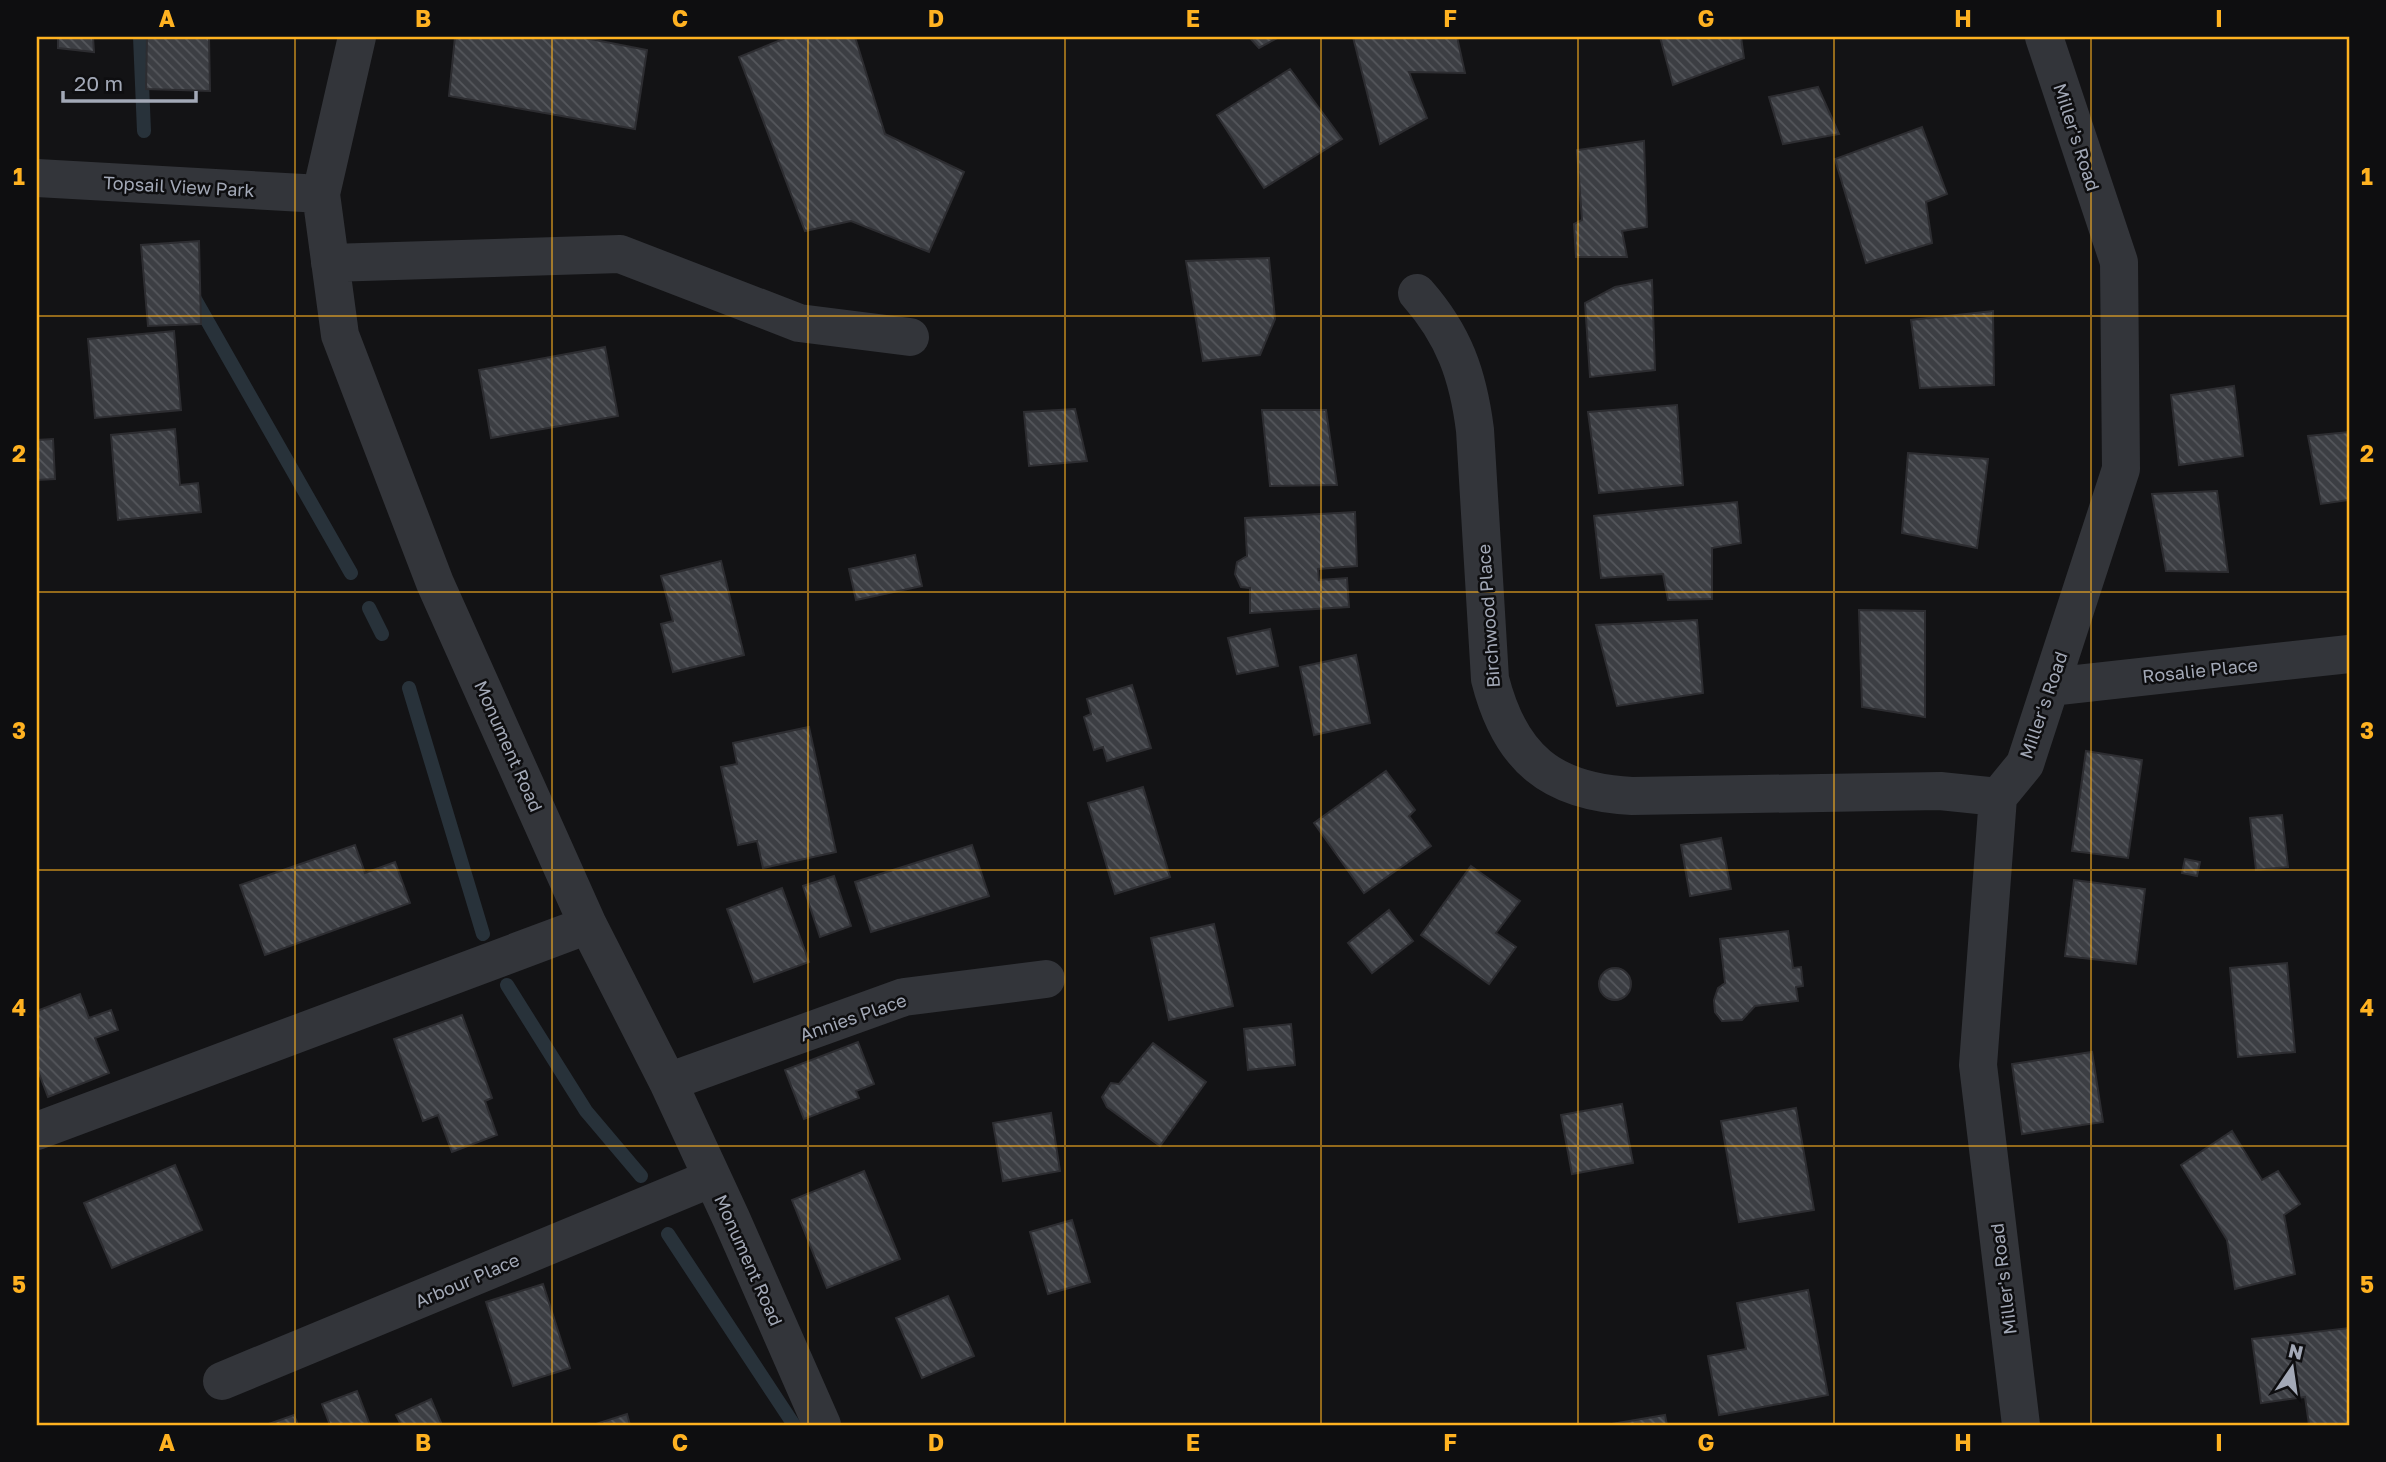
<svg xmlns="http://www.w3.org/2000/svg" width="2386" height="1462" font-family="'Golos Text',sans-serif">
	<defs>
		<pattern id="building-back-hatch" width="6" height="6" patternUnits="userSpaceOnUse" patternTransform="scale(1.75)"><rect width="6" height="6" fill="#3c3e43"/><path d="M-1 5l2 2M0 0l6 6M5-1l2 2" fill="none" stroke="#55575c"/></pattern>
	</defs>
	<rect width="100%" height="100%" fill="#131315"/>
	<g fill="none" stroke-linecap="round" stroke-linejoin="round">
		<path stroke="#28323a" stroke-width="14" d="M140,37L144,131
			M192,294L351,573
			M369,608L382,634
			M409,688L483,934
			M507,985L586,1111L641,1176
			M668,1234L794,1425"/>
	</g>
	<path fill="url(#building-back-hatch)" stroke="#2d2d31" stroke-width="2" d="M58,37H93L94,52L58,48Z
		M147,37H209L210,91L146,89Z
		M455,37H580L647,50L635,129L449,96Z
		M788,37H855L885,134L964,172L929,252L851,221L805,231L739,57Z
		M1249,37H1279L1259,48Z
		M1353,37H1457L1465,73L1409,72L1427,118L1380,144Z
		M1660,37H1741L1744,58L1673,85Z
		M1290,69L1342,139L1264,188L1217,115Z
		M1818,87L1839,134L1783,144L1769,97Z
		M1922,127L1947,194L1926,202L1932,243L1866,263L1835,159Z
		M1644,141L1647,227L1622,231L1627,257H1576L1574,224L1582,220L1577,150Z
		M199,241L201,324L148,326L141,245Z
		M1269,258L1275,319L1260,355L1203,361L1186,261Z
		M1652,280L1655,370L1590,377L1585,303L1615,287Z
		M1993,311L1994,385L1920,388L1911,320Z
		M174,331L181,410L95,418L88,339Z
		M605,347L618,416L491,438L479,370Z
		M2234,386L2243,456L2179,465L2171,395Z
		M1677,405L1683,485L1599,493L1588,412Z
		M1075,409L1087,461L1029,466L1024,412Z
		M1262,410H1326L1337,485L1270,486Z
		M175,429L180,485L198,483L201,512L118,520L111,435Z
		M2349,432V500L2321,504L2308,436Z
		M53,439L55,479L37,480V440Z
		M1908,453L1988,459L1977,548L1902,533Z
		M2217,491L2228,572L2166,571L2152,494Z
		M1737,502L1741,543L1712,548V599L1668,600L1663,574L1601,578L1594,516Z
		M1355,512L1357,566L1318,569L1319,580L1347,578L1349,607L1250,613V588L1241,587L1235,574L1237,562L1247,556L1245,518Z
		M915,555L922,586L856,600L849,569Z
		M721,561L744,655L673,672L661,624L673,621L661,576Z
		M1859,610L1925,611V717L1862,707Z
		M1697,620L1703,693L1617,706L1596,625Z
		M1270,629L1278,666L1237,674L1228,638Z
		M1356,655L1370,723L1314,735L1300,667Z
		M1132,685L1151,748L1107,761L1103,747L1094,750L1084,717L1091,714L1087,699Z
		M809,727L836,852L763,868L757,841L738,845L721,767L737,764L733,743Z
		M2086,751L2142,760L2128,858L2072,851Z
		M1386,771L1415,810L1409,816L1431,846L1364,893L1314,823Z
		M1143,787L1170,877L1115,894L1088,803Z
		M2282,815L2288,867L2256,870L2250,818Z
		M1721,838L1731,889L1690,896L1681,845Z
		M355,845L365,873L395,862L410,903L265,955L240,885Z
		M972,845L989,896L871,932L855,882Z
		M2185,859L2200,862L2197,876L2182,873Z
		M1471,866L1520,901L1496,933L1516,947L1489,984L1421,935Z
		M834,876L851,926L820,937L803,886Z
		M2074,880L2145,889L2136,964L2065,956Z
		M782,888L809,962L754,982L727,909Z
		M1389,910L1413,941L1372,973L1348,943Z
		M1214,924L1233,1006L1169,1020L1151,938Z
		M1788,931L1793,968L1801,967L1803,986L1796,987L1798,1001L1755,1006L1742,1020L1722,1021L1715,1012L1714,1000L1718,988L1725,983L1720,939Z
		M2287,963L2295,1052L2238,1057L2230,968Z
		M1599 984a16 16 0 1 1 32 0a16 16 0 1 1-32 0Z
		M80,994L89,1018L111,1010L118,1030L95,1038L109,1073L48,1097L37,1068V1011Z
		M462,1015L492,1098L485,1101L497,1135L452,1152L438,1115L423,1121L394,1039Z
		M1291,1024L1295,1065L1248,1070L1244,1029Z
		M858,1042L874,1084L856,1091L859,1098L804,1119L785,1070Z
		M1153,1043L1206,1082L1160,1146L1107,1107L1102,1097L1111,1083L1119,1084Z
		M2092,1052L2103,1122L2022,1134L2012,1064Z
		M1622,1104L1633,1163L1572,1174L1561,1115Z
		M1796,1108L1814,1210L1739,1222L1721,1121Z
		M1051,1113L1060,1171L1003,1181L993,1123Z
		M2232,1131L2262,1180L2278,1171L2300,1204L2284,1215L2295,1274L2235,1289L2227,1240L2181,1165Z
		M175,1165L202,1230L112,1268L84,1203Z
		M864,1171L900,1259L827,1288L792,1200Z
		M1072,1220L1090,1282L1048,1294L1030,1232Z
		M543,1284L570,1368L513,1386L486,1302Z
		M1808,1290L1828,1395L1719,1415L1708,1356L1746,1349L1737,1303Z
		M948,1296L974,1356L922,1378L896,1318Z
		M2349,1328V1425H2309L2305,1397L2261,1403L2252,1339Z
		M357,1391L370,1425H330L322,1404Z
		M431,1399L442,1425H401L396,1415Z
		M627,1414L630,1425H593Z
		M294,1415L298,1425H266Z
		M1665,1415L1667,1425H1606Z"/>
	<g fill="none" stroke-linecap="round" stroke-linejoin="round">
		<path stroke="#33353a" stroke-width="38" d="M357,37L321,194L340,335L435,583L588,925L668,1082L731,1218L822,1425
			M37,178L321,194
			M330,263L620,254L799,323L910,337
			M1417,293C1454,335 1468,375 1475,430L1490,679C1510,758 1551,792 1632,796L1940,791L1998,797
			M2050,687L2349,654
			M668,1082L904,997L1046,979
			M37,1131L588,925
			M222,1381L712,1178
			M2021,1425L1978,1065L1998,797L2025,764L2121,469L2119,262L2044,37"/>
	</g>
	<path fill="none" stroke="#ffb221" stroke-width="2" stroke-opacity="0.55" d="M295,37V1425M552,37V1425M808,37V1425M1065,37V1425M1321,37V1425M1578,37V1425M1834,37V1425M2091,37V1425M37,316H2349M37,592H2349M37,870H2349M37,1146H2349"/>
	<g text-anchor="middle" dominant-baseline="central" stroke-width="5" stroke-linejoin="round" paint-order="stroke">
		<g font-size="18" fill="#a3a9b7" stroke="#0e0e10">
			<text transform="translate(2077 137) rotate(72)">Miller's Road</text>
			<text transform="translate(179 186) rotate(3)">Topsail View Park</text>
			<text transform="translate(1488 616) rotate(-94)">Birchwood Place</text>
			<text transform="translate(2200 670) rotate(-6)">Rosalie Place</text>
			<text transform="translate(2043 705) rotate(-71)">Miller's Road</text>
			<text transform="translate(509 746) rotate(66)">Monument Road</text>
			<text transform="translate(853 1017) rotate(-19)">Annies Place</text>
			<text transform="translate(749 1260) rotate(66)">Monument Road</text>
			<text transform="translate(2003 1279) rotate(-97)">Miller's Road</text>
			<text transform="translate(467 1280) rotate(-23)">Arbour Place</text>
		</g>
	</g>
	<rect width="2386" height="1462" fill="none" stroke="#0e0e10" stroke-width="77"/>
	<g transform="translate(2292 1368) rotate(13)" stroke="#0e0e10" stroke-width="5" paint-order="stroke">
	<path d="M0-5L12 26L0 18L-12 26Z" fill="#a3a9b7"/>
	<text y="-10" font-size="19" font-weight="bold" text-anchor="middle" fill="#a3a9b7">N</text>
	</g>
	<path d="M63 91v10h133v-10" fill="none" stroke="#a3a9b7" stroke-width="3.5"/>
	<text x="74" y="91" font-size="21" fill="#a3a9b7" stroke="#0e0e10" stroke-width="5" paint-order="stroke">20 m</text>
	<rect x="38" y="38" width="2310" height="1386" fill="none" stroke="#ffb221" stroke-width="2.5"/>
	<g font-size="23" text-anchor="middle" font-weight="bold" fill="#ffb221">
		<text x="167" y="27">A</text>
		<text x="423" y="27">B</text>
		<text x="680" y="27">C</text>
		<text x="936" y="27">D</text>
		<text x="1193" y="27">E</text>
		<text x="1450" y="27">F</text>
		<text x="1706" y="27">G</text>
		<text x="1963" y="27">H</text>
		<text x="2219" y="27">I</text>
		<text x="19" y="185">1</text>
		<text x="2367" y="185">1</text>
		<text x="19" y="462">2</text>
		<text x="2367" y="462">2</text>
		<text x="19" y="739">3</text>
		<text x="2367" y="739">3</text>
		<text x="19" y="1016">4</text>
		<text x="2367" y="1016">4</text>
		<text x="19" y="1293">5</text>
		<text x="2367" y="1293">5</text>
		<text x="167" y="1451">A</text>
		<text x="423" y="1451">B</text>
		<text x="680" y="1451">C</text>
		<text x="936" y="1451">D</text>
		<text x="1193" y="1451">E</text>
		<text x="1450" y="1451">F</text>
		<text x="1706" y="1451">G</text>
		<text x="1963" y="1451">H</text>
		<text x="2219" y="1451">I</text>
	</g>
</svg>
